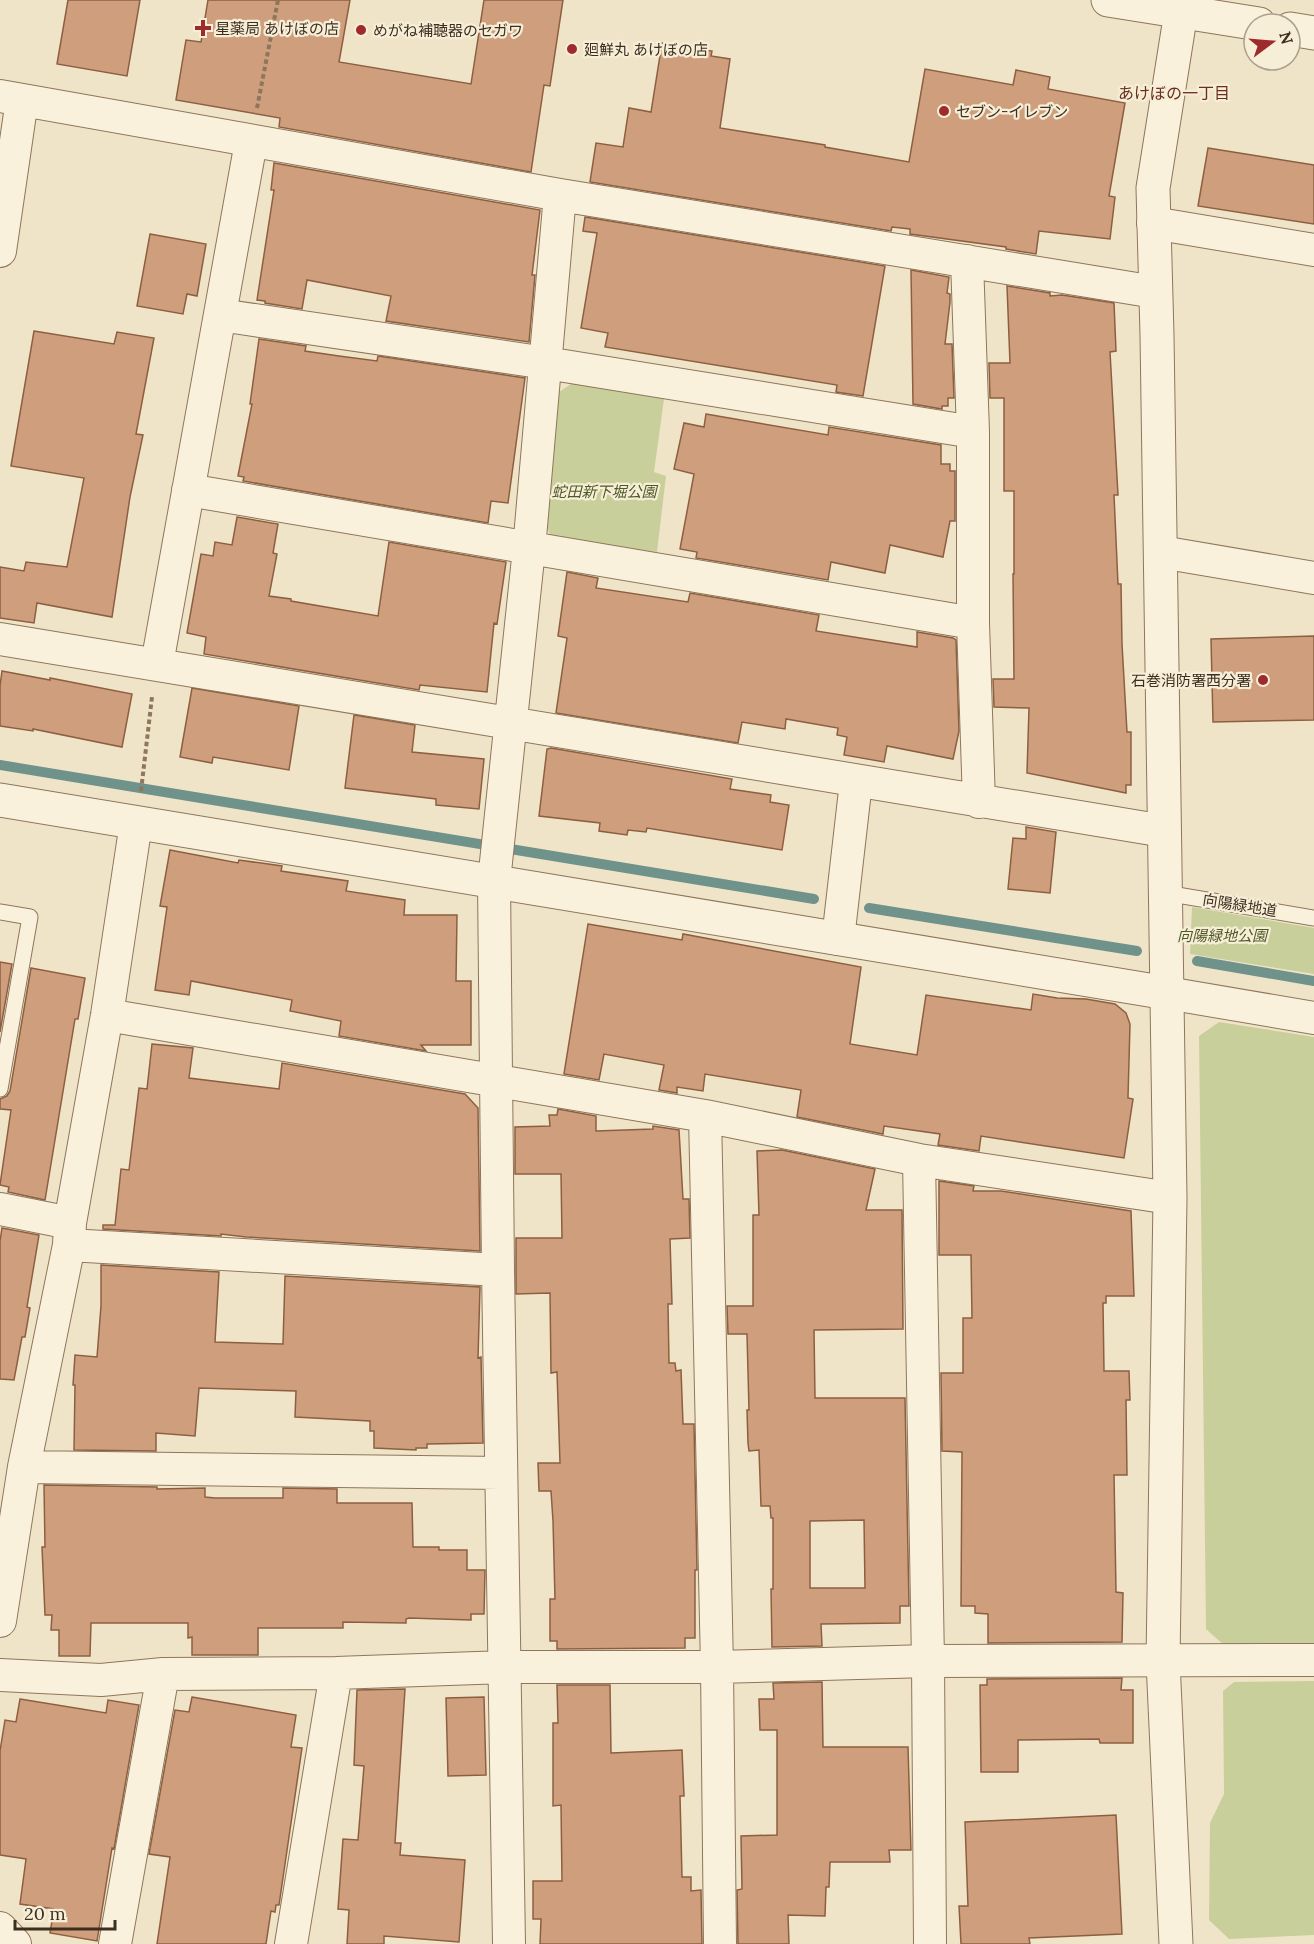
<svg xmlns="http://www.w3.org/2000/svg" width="1314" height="1944" font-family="Lora,'Noto Sans JP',serif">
	<rect width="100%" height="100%" fill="#f0e4c8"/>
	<path fill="#c9cf9b" d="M574,382L664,399L654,472L666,476L657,552L551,538L546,524L559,392Z
		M1192,907L1314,928V974L1190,954Z
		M1219,1022L1314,1037V1645L1225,1646L1206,1629L1199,1036Z
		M1314,1681V1935L1229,1939L1209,1920L1210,1823L1224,1794L1223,1691L1234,1682Z"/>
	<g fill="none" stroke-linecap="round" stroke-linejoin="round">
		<path stroke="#6f938a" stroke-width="10" d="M0,765L814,899
			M869,908L1137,951
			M1197,961L1314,981"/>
	</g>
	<path fill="#cf9f7d" stroke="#8d5f41" stroke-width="1.5" fill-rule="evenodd" d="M68,0H140L127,76L57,64Z
		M208,0H350L339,62L471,84L484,0H563L550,86L544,85L531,172L279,127L280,118L176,100L186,40L201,42Z
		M662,43L712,51L711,56L730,59L720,128L825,145V147L909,162L925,69L1013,85L1016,70L1050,77L1048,89L1125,103L1109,196L1115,197L1110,239L1039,231L1036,254L1006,249V247L910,234V229L892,227L891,231L590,182L596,143L623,147L629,108L651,112Z
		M1208,148L1314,165V224L1198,206Z
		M274,163L540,210L532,275H535L529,342L386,321L391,296L307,280L302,309L265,303V301L257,300L274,190H271Z
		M585,217L885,266L863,396L836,392L837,385L605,347L608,333L581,328L597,233L583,231Z
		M150,234L206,244L197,296L187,294L183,314L137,306Z
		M911,270L949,277L947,293L950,294V302L945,344H952L954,398H948V406H942V409L913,404Z
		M1007,286L1050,293V296L1062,295L1114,303L1116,351L1110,352L1118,495H1114L1118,584H1121L1122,644L1127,732H1131V785H1126V793L1027,773L1029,708L994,707L993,679H1014L1013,574H1014V491H1004V398H990L989,363H1010Z
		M34,331L114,344L117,332L154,338L136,434L143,435L130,497L112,617L37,603L34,623L0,618V567L24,571L26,562L67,567L84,478L11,466Z
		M259,339L306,346L305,351L339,356L377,361L378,356L525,378L508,503L491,501L488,523L243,481L244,477L238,476L252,404H250Z
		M706,414L828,435L829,427L941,445V464H950V471H955V521H950L943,557L890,545L885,573L831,562L828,580L696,558L697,552L680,549L694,474L674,469L684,423L704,427Z
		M237,517L278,524L273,553L277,554L269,596L291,599V601L378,616L389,542L506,562L497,624L494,623L487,692L420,685L419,690L204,654L206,637L187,633L201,554L213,556L215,542L232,545Z
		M567,572L598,578L596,588L688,602L690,593L819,615L816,631L917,647V632L953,638L956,640L959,731L953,759L887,746L884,762L844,755L847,737L837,735L838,728L786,719L785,729L742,722L738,743L556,713L567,638L558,636Z
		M1314,636V720L1213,722L1211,639Z
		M2,671L50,680V678L132,694L122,747L33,729V731L0,726V686Z
		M192,688L299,706L289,770L213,757L212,763L180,757Z
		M354,715L415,725L412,752L484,759L479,809L436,805V799L345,788Z
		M551,748L732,779L730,789L771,795L770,802L789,805L782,850L647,828L646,832L628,830L627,835L599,831L600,823L539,816L547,749Z
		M1026,827L1056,832L1050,893L1008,889L1013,838L1026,839Z
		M170,850L238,863L239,860L282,866L281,871L348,881L346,891L405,900L404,915H457L456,981H471V1045H421L426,1051L339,1036L341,1021L290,1011L292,1000L191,981L189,995L155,990L167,907L160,906Z
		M588,924L682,940L683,934L861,967L850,1044L917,1055L926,995L1031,1010L1033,994L1057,998L1086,999L1115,1004L1126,1013L1130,1024L1128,1098L1133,1099L1124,1158L981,1136L979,1151L938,1145L940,1134L884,1126L883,1134L797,1117L801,1090L705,1074L703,1091L677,1087V1093L659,1090L664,1065L604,1054L599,1080L564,1074Z
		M0,962L12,964L0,1032Z
		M31,968L85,978L78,1019H75L45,1200L8,1192L9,1187L0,1185L11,1110L0,1109V1099L7,1096L10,1091Z
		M152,1044L193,1048L189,1078L279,1089L282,1063L465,1094L478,1108L480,1251L246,1237L221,1234V1236L103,1229V1225H115L121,1169L129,1170L139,1088L147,1089Z
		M558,1109L596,1116V1131L653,1129V1126L679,1130L683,1199H689L690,1238L670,1239L672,1304H668L669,1363H675L676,1371L681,1370L683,1424H694L697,1570H695V1638H685V1648L557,1649V1641H550V1599H555L553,1521L551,1491H539L538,1463H560L557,1372L551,1373L550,1293L516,1294V1238H562L561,1174H515V1127L550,1126L549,1115H557Z
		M782,1150L875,1169L866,1210H902L903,1329L814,1330L815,1398H905L909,1606H900V1623L821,1624L822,1646L772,1647L771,1589H773V1518H771L770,1506H761L759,1450L749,1451L748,1443L747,1410H749L747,1334H728L727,1306H753V1215H759L757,1151ZM864,1520L865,1588H810V1521Z
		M939,1181L974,1186L973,1191H1001L1131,1211L1134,1296H1106V1303H1103L1104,1371H1129L1130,1400H1126L1127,1475H1114L1116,1592L1123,1593L1122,1642L988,1643V1614L975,1613V1606H961L962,1452L942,1451L941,1373H963V1318H972L971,1255H939Z
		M2,1228L39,1235L27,1307L30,1308L25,1337H22L14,1380L0,1379V1241Z
		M101,1265L219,1272L215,1342L283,1344L285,1276L480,1287L478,1358L481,1357L483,1443L427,1444V1448H416V1450L374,1448V1431H370V1421L295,1417L296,1391L199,1388L195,1436L156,1433V1451L74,1450L75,1385H73L75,1355L97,1357L101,1306Z
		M44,1485L157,1487V1489L205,1488V1497L215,1498H283V1488L337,1489V1503H412L413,1547H439V1550H467V1570H485L484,1614H471V1620L409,1618L406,1619V1623L343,1622V1628H258V1655H192V1637L188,1638V1623H91L90,1656H59V1630H51L52,1615H45L42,1547H45Z
		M1122,1678L1121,1690H1133V1743H1100L1099,1739L1018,1740V1772H981L980,1685H987V1679Z
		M822,1682L823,1747H908L911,1850H889L890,1862H830L829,1887H826L825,1916L788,1915L789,1944H738L737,1890L742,1889L741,1836L777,1835V1730H760L759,1699H774L773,1683Z
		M557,1685H610L611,1753L682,1750L684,1796H680L682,1877H691V1891L701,1890L702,1944H540L541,1919H533V1881H562L561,1805L553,1806V1723H558Z
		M405,1689L395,1843H401L400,1855L465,1860L459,1942L384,1936V1944H347L349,1910L338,1909L343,1839L358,1840L364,1766L354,1765L357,1690Z
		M192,1697L296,1715L291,1747L302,1748L279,1905H276L275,1912L271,1911L266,1944H157L170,1857L149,1854L175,1710L189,1712Z
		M484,1697L486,1775L448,1776L446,1698Z
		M20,1699L106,1713L108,1700L139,1705L114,1849L112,1848L97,1941L50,1933L54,1909L20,1904L26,1859L0,1855V1751L5,1720L16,1722Z
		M1116,1815L1122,1934L1029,1938L1030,1944H961L959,1906H968L965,1822Z"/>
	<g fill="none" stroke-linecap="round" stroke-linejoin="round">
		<defs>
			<path id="service" d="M1165,893L1314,918
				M0,912L30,917L0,1089"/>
			<path id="minor" d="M0,96L560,195L1155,292
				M1153,223L1314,250
				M0,251L22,100
				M967,261L973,432V623L979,802
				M220,315L546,363L973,432
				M188,490L973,623
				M1161,552L1314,578
				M0,639C389,701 776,770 1164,831
				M157,664L251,142
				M838,939L856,782
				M1167,993L1314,1018
				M107,1015L705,1116L919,1160L1170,1198
				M705,1116L717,1667L720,1944
				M919,1160L928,1661L930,1944
				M0,1209L70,1223
				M69,1245L498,1270
				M24,1467L501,1473
				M0,1621L24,1467L69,1245L70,1223L107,1015L136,823
				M0,1675L101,1680L163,1674L336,1673L505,1667H717L928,1661L1314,1660
				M0,1928L15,1944
				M115,1944L163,1674
				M291,1944L336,1673
				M509,1944L498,1270L494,881L529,549L560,195"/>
			<path id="tertiary" d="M1108,0L1259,24
				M1290,29L1314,33
				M0,800L1167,993
				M1176,1944L1163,1661L1170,1198L1157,335L1153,188L1181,12"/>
		</defs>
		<use href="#service" stroke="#8d765c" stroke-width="17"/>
		<use href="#minor" stroke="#8d765c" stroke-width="34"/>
		<use href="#tertiary" stroke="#8d765c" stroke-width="35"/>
		<path stroke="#8d765c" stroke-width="4" stroke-dasharray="4.5 3" stroke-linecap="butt" d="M257,108L278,0
			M141,791L152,697"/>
		<use href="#service" stroke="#faf1dc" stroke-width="15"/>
		<use href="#minor" stroke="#faf1dc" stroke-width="32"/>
		<use href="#tertiary" stroke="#faf1dc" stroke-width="33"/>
	</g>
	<g fill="#9e2a2b" stroke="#f7eed8" stroke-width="2">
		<path d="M200 19h6v6h6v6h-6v6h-6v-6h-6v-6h6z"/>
		<circle cx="361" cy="30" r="6"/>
		<circle cx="572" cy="49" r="6"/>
		<circle cx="944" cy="111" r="6"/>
		<circle cx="1263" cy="680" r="6"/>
	</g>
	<g text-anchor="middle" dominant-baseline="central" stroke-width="4.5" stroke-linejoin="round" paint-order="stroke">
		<g font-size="15" fill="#3d2e20" stroke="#f7eed8" text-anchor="start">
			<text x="215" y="28">星薬局 あけぼの店</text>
			<text x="373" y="30">めがね補聴器のセガワ</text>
			<text x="584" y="49">廻鮮丸 あけぼの店</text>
			<text x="956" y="111">セブン-イレブン</text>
			<text x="1251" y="680" text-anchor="end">石巻消防署西分署</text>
		</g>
		<g font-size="15" font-style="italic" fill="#4d5a26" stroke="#f7eed8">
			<text x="604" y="491">蛇田新下堀公園</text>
			<text x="1222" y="935">向陽緑地公園</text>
		</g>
		<g font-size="15" fill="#3d2e20" stroke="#f7eed8">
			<text transform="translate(1240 905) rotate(9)">向陽緑地道</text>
		</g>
		<g font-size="16" fill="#6b2e1e" stroke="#f7eed8">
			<text x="1174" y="93">あけぼの一丁目</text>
		</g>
	</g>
	<g transform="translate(1272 42) rotate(74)"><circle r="28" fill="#f7eed8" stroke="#ada18e" stroke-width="1.5"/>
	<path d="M0-4.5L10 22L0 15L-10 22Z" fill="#9e2a2b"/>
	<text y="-9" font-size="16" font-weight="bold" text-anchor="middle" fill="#3d2e20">N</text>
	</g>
	<path d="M15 1920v9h100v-9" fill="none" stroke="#3d2e20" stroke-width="3"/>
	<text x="24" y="1920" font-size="18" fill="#3d2e20" stroke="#f7eed8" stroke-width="4.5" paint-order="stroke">20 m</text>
</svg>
